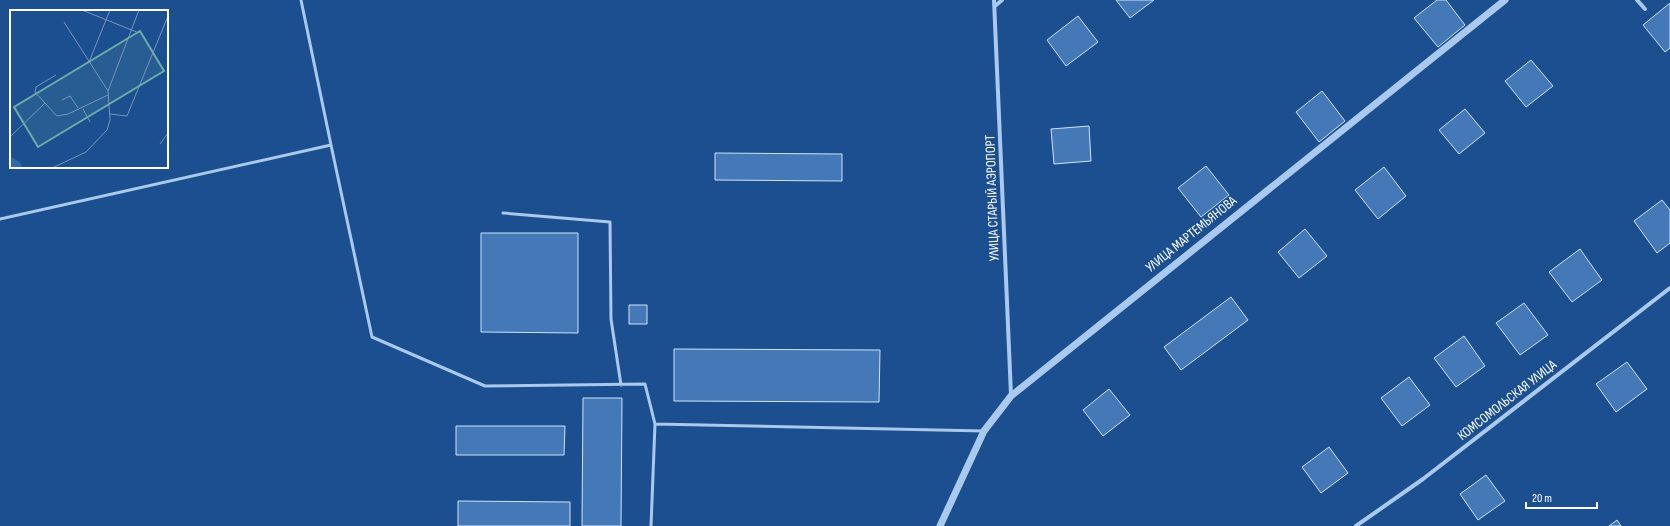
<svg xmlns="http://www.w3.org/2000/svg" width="1670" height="526" font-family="'Sofia Sans Condensed',sans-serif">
	<rect width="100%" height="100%" fill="#1b4f8f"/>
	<path fill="#4478b7" stroke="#cfe3fa" d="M1116,0H1154L1130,18Z
		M1437,0H1446L1465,25L1438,47L1414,18Z
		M1670,3V48L1665,52L1643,25Z
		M1078,16L1098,42L1066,66L1047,40Z
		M1531,60L1553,86L1526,107L1505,81Z
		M1322,91L1345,121L1319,142L1296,112Z
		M1465,109L1485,133L1459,154L1439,130Z
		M1089,126L1091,161L1054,164L1051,129Z
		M715,153L842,154V181L715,180Z
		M1206,166L1229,195L1201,217L1178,188Z
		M1384,167L1406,196L1378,219L1355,190Z
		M1662,200L1670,210V243L1657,253L1634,221Z
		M1305,229L1327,256L1299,278L1278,252Z
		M481,233H578V333L481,332Z
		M1580,249L1602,280L1572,302L1549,272Z
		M1231,297L1248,320L1181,370L1164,347Z
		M1524,303L1548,335L1520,355L1496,323Z
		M629,305H647V324H629Z
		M1464,336L1485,366L1456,387L1434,358Z
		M674,349L880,350L879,402L674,401Z
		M1627,362L1647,389L1616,412L1596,384Z
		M1409,377L1430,405L1402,426L1381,398Z
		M1109,389L1130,415L1103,436L1083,410Z
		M583,398H622L621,526H582Z
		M456,426H565L564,455H456Z
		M1329,447L1348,473L1321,493L1302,467Z
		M1486,475L1505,501L1478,520L1460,494Z
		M458,501L570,502V526H458Z
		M1617,520L1621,526H1609Z"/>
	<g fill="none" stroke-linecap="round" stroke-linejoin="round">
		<path stroke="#a9c9ee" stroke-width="3" d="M301,0L331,145
			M503,213L610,222L611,319L621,385
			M0,219L331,145L372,337L485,386L645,384L655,424L984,431
			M651,526L655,424"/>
		<path stroke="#a9c9ee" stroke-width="4" d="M994,0L1011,395
			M1637,0L1645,9
			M995,6L1002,0
			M1356,526L1423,479L1670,288"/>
		<path stroke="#a9c9ee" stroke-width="7" d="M940,526L984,431L1011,396L1505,0"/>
	</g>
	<g text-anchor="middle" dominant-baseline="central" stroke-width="3" stroke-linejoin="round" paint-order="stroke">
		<g font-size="14" fill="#fff" stroke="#1b4f8f">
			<text transform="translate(992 198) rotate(-92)">УЛИЦА СТАРЫЙ АЭРОПОРТ</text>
			<text transform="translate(1191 234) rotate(-39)">УЛИЦА МАРТЕМЬЯНОВА</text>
			<text transform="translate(1507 400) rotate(-38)">КОМСОМОЛЬСКАЯ УЛИЦА</text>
		</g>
	</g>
	<g transform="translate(10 10)">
		<rect width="158" height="158" fill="#1b4f8f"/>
		<path d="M0,146L11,153L12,158H0Z" fill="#2e69ad"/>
		<path fill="none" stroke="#7695bc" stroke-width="1" d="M72,0L129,23M54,12L98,81M79,52L100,0M52,90L60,86L68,98M35,93L25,82L26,77L46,65M73,99L80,112M100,104L117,106L158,6M0,127L35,93L47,106L58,104L98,85M150,134L158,123M42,158L76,142L97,120L100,110L98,81L129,0"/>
		<path fill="#6fada8" fill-opacity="0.15" stroke="#6fada8" stroke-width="2" d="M130,21L154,61L28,137L4,97Z"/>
		<rect width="158" height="158" fill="none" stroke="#fff" stroke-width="2"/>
	</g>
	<path d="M1526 502v6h71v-6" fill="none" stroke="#ffffff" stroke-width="2"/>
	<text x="1532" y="502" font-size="12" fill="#ffffff" stroke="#1b4f8f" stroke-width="3" paint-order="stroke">20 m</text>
</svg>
